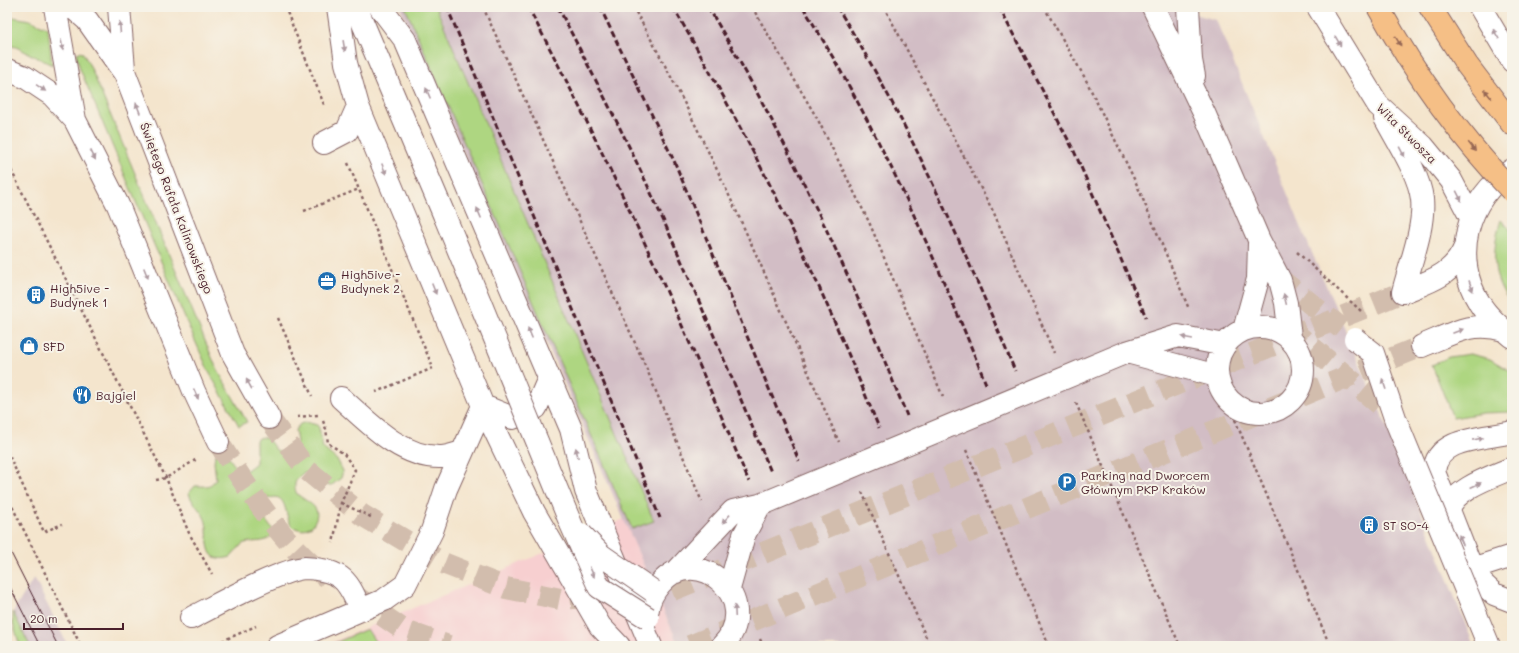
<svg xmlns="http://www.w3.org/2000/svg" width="1519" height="653" font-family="Mali,sans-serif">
	<rect width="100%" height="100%" fill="#f7f3e8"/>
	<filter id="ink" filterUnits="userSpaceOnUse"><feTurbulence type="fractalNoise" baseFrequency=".025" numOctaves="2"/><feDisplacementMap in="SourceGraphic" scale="8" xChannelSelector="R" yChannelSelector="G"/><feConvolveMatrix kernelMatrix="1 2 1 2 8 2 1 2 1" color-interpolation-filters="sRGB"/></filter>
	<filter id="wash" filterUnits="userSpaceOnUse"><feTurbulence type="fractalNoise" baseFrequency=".012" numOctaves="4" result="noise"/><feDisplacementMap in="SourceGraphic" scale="16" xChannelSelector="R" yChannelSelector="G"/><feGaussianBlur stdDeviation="0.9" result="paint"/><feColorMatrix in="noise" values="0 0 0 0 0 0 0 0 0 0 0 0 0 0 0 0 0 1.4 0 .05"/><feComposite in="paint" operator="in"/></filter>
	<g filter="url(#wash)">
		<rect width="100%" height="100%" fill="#f4e5cd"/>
		<path fill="#f7cfd0" d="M624,519L679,646H323Z"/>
		<path fill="#d2bdc5" d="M400,7H1170L1216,20L1309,246L1386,424L1474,646H679Z
			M34,578L68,646H30L13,612Z"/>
		<path fill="#aed681" stroke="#7c7a56" d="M405,7H436L654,521L632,529Z
			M7,16L30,20L48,28L52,65L16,47L7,45Z
			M79,52L83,53L90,66L216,367L247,422L239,426L209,372L184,316L80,69L76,54Z
			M1501,220L1512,231V303C1490,281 1492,248 1501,220Z
			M1470,354L1490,359L1512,372V412L1483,413L1453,418L1432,365L1449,357Z
			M306,422L317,425L319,428L323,448L338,461L343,471L341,478L332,485H323C317,478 314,473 304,473C296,477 292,485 297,494C309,504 325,507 312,526L302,530L292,527C283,515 289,487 263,501L260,513L273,530C272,546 253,539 242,544L231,557C200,566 211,535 205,519C201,509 191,503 189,493L195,486C205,486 210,488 216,479L214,462L215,455L223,452C233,458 233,472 247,470L256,463V440C267,432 270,443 276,450L284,453L289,452L297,442L295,430L300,424Z
			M13,612L30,646H20L13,623Z
			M367,629L378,646H328Z"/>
	</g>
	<g filter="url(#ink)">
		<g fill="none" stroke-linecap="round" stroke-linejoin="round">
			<path stroke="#d2bdad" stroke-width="22" stroke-dasharray="22 11" stroke-linecap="butt" d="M1276,276L1341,328
				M1292,323L1296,334L1384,408
				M269,418L307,470L362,515L443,563L506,588L560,599L601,596
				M218,442C247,487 283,546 327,577
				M639,594L665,593L1403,292
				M355,596L405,631L448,646
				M690,646L1422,346"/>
			<defs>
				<path id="minor" d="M55,7L75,120
					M72,7L87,20L125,74L233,354L269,418
					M119,7L124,69
					M338,7L346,63L358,106L483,406L534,512L600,626L619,646
					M356,7L445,217
					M380,7L405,40L571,429L586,491L651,646
					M1153,7L1205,115L1259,240L1280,280L1286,303L1290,337
					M1188,7L1191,60L1194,76
					M1318,7L1378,105L1423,146L1451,180L1471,218
					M1480,7L1512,61
					M7,70L25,77L52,95L75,120L118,205L194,391L218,442
					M1385,118C1397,141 1419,173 1422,199C1425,227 1410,264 1403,292
					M324,143L347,131L358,106
					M1512,170C1466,197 1451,259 1480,304C1487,316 1501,328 1512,337
					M1403,292C1428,282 1454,275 1465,247
					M1217 370a43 43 0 1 1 86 0a43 43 0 1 1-86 0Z
					M1244,330L1258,279L1259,243
					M1422,346C1451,334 1472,320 1504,330
					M1127,352L1217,376
					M341,398C369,423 401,458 441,457C447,457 455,454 462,452
					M483,406L513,418L536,408L549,378
					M1512,432C1487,439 1436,436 1434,472L1472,569L1482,583L1494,594L1512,601
					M1449,511C1452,489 1494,476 1512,468
					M1472,569L1512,556
					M676,572L733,511L760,505L1127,352L1178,336L1225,345
					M729,589L744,535L760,505
					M648,609C649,599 654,591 660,584C697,540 766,601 722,646
					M191,618C215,606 281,569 305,568C316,568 331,571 340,577C351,585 355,599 361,610
					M277,646L384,600L405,585L432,531L446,489L483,406"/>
				<path id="major" d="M1430,7L1467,65L1512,124"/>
			</defs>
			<use href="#minor" stroke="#866464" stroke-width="24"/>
			<use href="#major" stroke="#866464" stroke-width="24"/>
			<path stroke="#866464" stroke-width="2.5" stroke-dasharray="3 3" stroke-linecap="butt" d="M285,7L325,107
				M483,7L645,365L702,502
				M633,7C712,146 774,296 839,442
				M752,7L818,120L869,222L943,397
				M884,7L994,213L1054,353
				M1044,7L1085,78L1137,185L1189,309
				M348,163L433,368L376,392
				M7,166L10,168L166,478L189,533L212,574
				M304,211L359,189
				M278,318L312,396
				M1076,403L1180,646
				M1228,403L1330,646
				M297,417L318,415
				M323,421L326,429L328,443L344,454L355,470L341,503L333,543
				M966,450L1049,646
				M7,451L44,532L62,524
				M156,480L166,478L197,459
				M862,492L930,646
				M7,496L81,646
				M341,503L373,518
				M760,639L763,646
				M211,646L256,626"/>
			<use href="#minor" stroke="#fff" stroke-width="22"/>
			<use href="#major" stroke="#f5bf86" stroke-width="22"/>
			<path stroke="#4a1f2b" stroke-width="1" d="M7,545L58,646
				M7,581L40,646"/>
			<path stroke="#4a1f2b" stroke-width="3" stroke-dasharray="6 3" stroke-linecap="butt" d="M447,7L660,518
				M528,7C610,161 682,321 749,482
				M558,7C593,75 629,143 660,213C699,299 735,385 771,472
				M600,7L675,163L799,461
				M673,7C713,76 751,146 786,217C820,286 850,357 879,428
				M708,7C786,137 851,275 907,416
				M803,7C877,127 934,253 986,384
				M837,7C909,122 963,246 1015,371
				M999,7L1074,151L1146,317"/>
			<defs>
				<path id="minor-bridge" d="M445,217L571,524L599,587L648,618
					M1355,339L1373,353L1396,421L1489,646
					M581,534L601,555L653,591"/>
				<path id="major-bridge" d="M1378,7C1415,74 1459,136 1512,191"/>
			</defs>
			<use href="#minor-bridge" stroke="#866464" stroke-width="24" stroke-linecap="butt"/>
			<use href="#major-bridge" stroke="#866464" stroke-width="24" stroke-linecap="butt"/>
			<path stroke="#866464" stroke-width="2.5" stroke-dasharray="3 3" stroke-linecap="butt" d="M1297,252L1361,311"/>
			<use href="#minor-bridge" stroke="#fff" stroke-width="22"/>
			<use href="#major-bridge" stroke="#f5bf86" stroke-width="22"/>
		</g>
		<defs><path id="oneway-solid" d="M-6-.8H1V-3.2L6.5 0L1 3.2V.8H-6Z"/></defs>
		<g fill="#ae9aa0">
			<use href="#oneway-solid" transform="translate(120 27) rotate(-94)"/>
			<use href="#oneway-solid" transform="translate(1496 34) rotate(-121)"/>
			<use href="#oneway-solid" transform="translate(1338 41) rotate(60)"/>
			<use href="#oneway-solid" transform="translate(62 45) rotate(80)"/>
			<use href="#oneway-solid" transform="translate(344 46) rotate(81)"/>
			<use href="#oneway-solid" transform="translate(41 88) rotate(34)"/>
			<use href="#oneway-solid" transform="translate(428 93) rotate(-113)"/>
			<use href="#oneway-solid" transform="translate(138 108) rotate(-111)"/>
			<use href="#oneway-solid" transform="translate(1402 152) rotate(62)"/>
			<use href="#oneway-solid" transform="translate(93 155) rotate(63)"/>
			<use href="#oneway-solid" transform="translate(384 169) rotate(68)"/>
			<use href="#oneway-solid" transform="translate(1459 196) rotate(63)"/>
			<use href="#oneway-solid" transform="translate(479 213) rotate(-113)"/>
			<use href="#oneway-solid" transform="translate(146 273) rotate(68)"/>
			<use href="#oneway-solid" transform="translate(1471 286) rotate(70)"/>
			<use href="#oneway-solid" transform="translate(434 289) rotate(68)"/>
			<use href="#oneway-solid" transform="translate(1285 299) rotate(-104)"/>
			<use href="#oneway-solid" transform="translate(1458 331) rotate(-21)"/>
			<use href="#oneway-solid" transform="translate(530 333) rotate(-113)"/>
			<use href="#oneway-solid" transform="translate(1187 338) rotate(-170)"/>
			<use href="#oneway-solid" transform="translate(249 384) rotate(-119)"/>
			<use href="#oneway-solid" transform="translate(1384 384) rotate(-109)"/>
			<use href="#oneway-solid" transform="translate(196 394) rotate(66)"/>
			<use href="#oneway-solid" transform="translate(1478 439) rotate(-11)"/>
			<use href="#oneway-solid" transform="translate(577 453) rotate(-103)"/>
			<use href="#oneway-solid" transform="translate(1476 485) rotate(-25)"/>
			<use href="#oneway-solid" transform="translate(726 519) rotate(133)"/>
			<use href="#oneway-solid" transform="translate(1461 540) rotate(-112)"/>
			<use href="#oneway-solid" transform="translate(592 572) rotate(66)"/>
			<use href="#oneway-solid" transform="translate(735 611) rotate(-93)"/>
		</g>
		<g fill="#976754">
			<use href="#oneway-solid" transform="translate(1398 41) rotate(59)"/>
			<use href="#oneway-solid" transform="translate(1488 94) rotate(-128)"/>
			<use href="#oneway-solid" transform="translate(1472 147) rotate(51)"/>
		</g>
	</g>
	<defs>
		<symbol id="office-disc" viewBox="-11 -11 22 22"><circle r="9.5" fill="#1f6fb2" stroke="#f7f3e8"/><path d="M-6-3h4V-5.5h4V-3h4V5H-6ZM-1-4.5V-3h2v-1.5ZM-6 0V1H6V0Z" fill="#fff"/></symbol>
		<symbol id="building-disc" viewBox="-11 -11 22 22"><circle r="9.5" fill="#1f6fb2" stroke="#f7f3e8"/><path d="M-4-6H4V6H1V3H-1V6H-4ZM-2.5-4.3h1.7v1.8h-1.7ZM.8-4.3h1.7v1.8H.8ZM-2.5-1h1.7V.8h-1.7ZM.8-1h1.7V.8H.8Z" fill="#fff"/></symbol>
		<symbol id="shop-disc" viewBox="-11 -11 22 22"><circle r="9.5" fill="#1f6fb2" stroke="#f7f3e8"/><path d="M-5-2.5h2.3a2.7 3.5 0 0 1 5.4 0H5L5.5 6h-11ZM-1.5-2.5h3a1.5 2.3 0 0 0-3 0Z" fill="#fff"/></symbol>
		<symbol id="restaurant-disc" viewBox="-11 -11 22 22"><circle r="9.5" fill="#1f6fb2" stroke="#f7f3e8"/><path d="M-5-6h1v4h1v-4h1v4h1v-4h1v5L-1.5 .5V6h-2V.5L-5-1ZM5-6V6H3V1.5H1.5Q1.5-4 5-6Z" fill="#fff"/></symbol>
		<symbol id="parking-disc" viewBox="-11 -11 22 22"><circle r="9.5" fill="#1f6fb2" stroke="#f7f3e8"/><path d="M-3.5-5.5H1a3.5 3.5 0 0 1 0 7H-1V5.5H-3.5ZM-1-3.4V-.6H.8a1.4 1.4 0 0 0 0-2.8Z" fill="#fff"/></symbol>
	</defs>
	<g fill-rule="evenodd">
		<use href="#office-disc" x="316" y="270" width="22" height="22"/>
		<use href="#building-disc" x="25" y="284" width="22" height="22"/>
		<use href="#shop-disc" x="18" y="335" width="22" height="22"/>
		<use href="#restaurant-disc" x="71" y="384" width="22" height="22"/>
		<use href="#parking-disc" x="1056" y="471" width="22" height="22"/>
		<use href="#building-disc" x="1358" y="514" width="22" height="22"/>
	</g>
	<g text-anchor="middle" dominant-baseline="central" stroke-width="4" stroke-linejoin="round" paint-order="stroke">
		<g font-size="12" fill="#4a1f2b" stroke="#f7f3e8">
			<text transform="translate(1407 133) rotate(45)">Wita Stwosza</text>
			<text transform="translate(177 208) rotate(69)">Świętego Rafała Kalinowskiego</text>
		</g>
		<g font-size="12" fill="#4a1f2b" stroke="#f7f3e8" text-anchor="start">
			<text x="341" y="274">High5ive -<tspan x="341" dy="14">Budynek 2</tspan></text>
			<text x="50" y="288">High5ive -<tspan x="50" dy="14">Budynek 1</tspan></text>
			<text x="43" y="346">SFD</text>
			<text x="96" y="395">Bajgiel</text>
			<text x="1081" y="475">Parking nad Dworcem<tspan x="1081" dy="14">Głównym PKP Kraków</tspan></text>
			<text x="1383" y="525">ST SO-4</text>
		</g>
	</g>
	<rect width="1519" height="653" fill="none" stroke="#f7f3e8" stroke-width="24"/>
	<path d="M24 623v6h99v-6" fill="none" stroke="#4a1f2b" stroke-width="2"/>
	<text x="30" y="623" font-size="12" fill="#4a1f2b" stroke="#f7f3e8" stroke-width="3" paint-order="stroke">20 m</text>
</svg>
